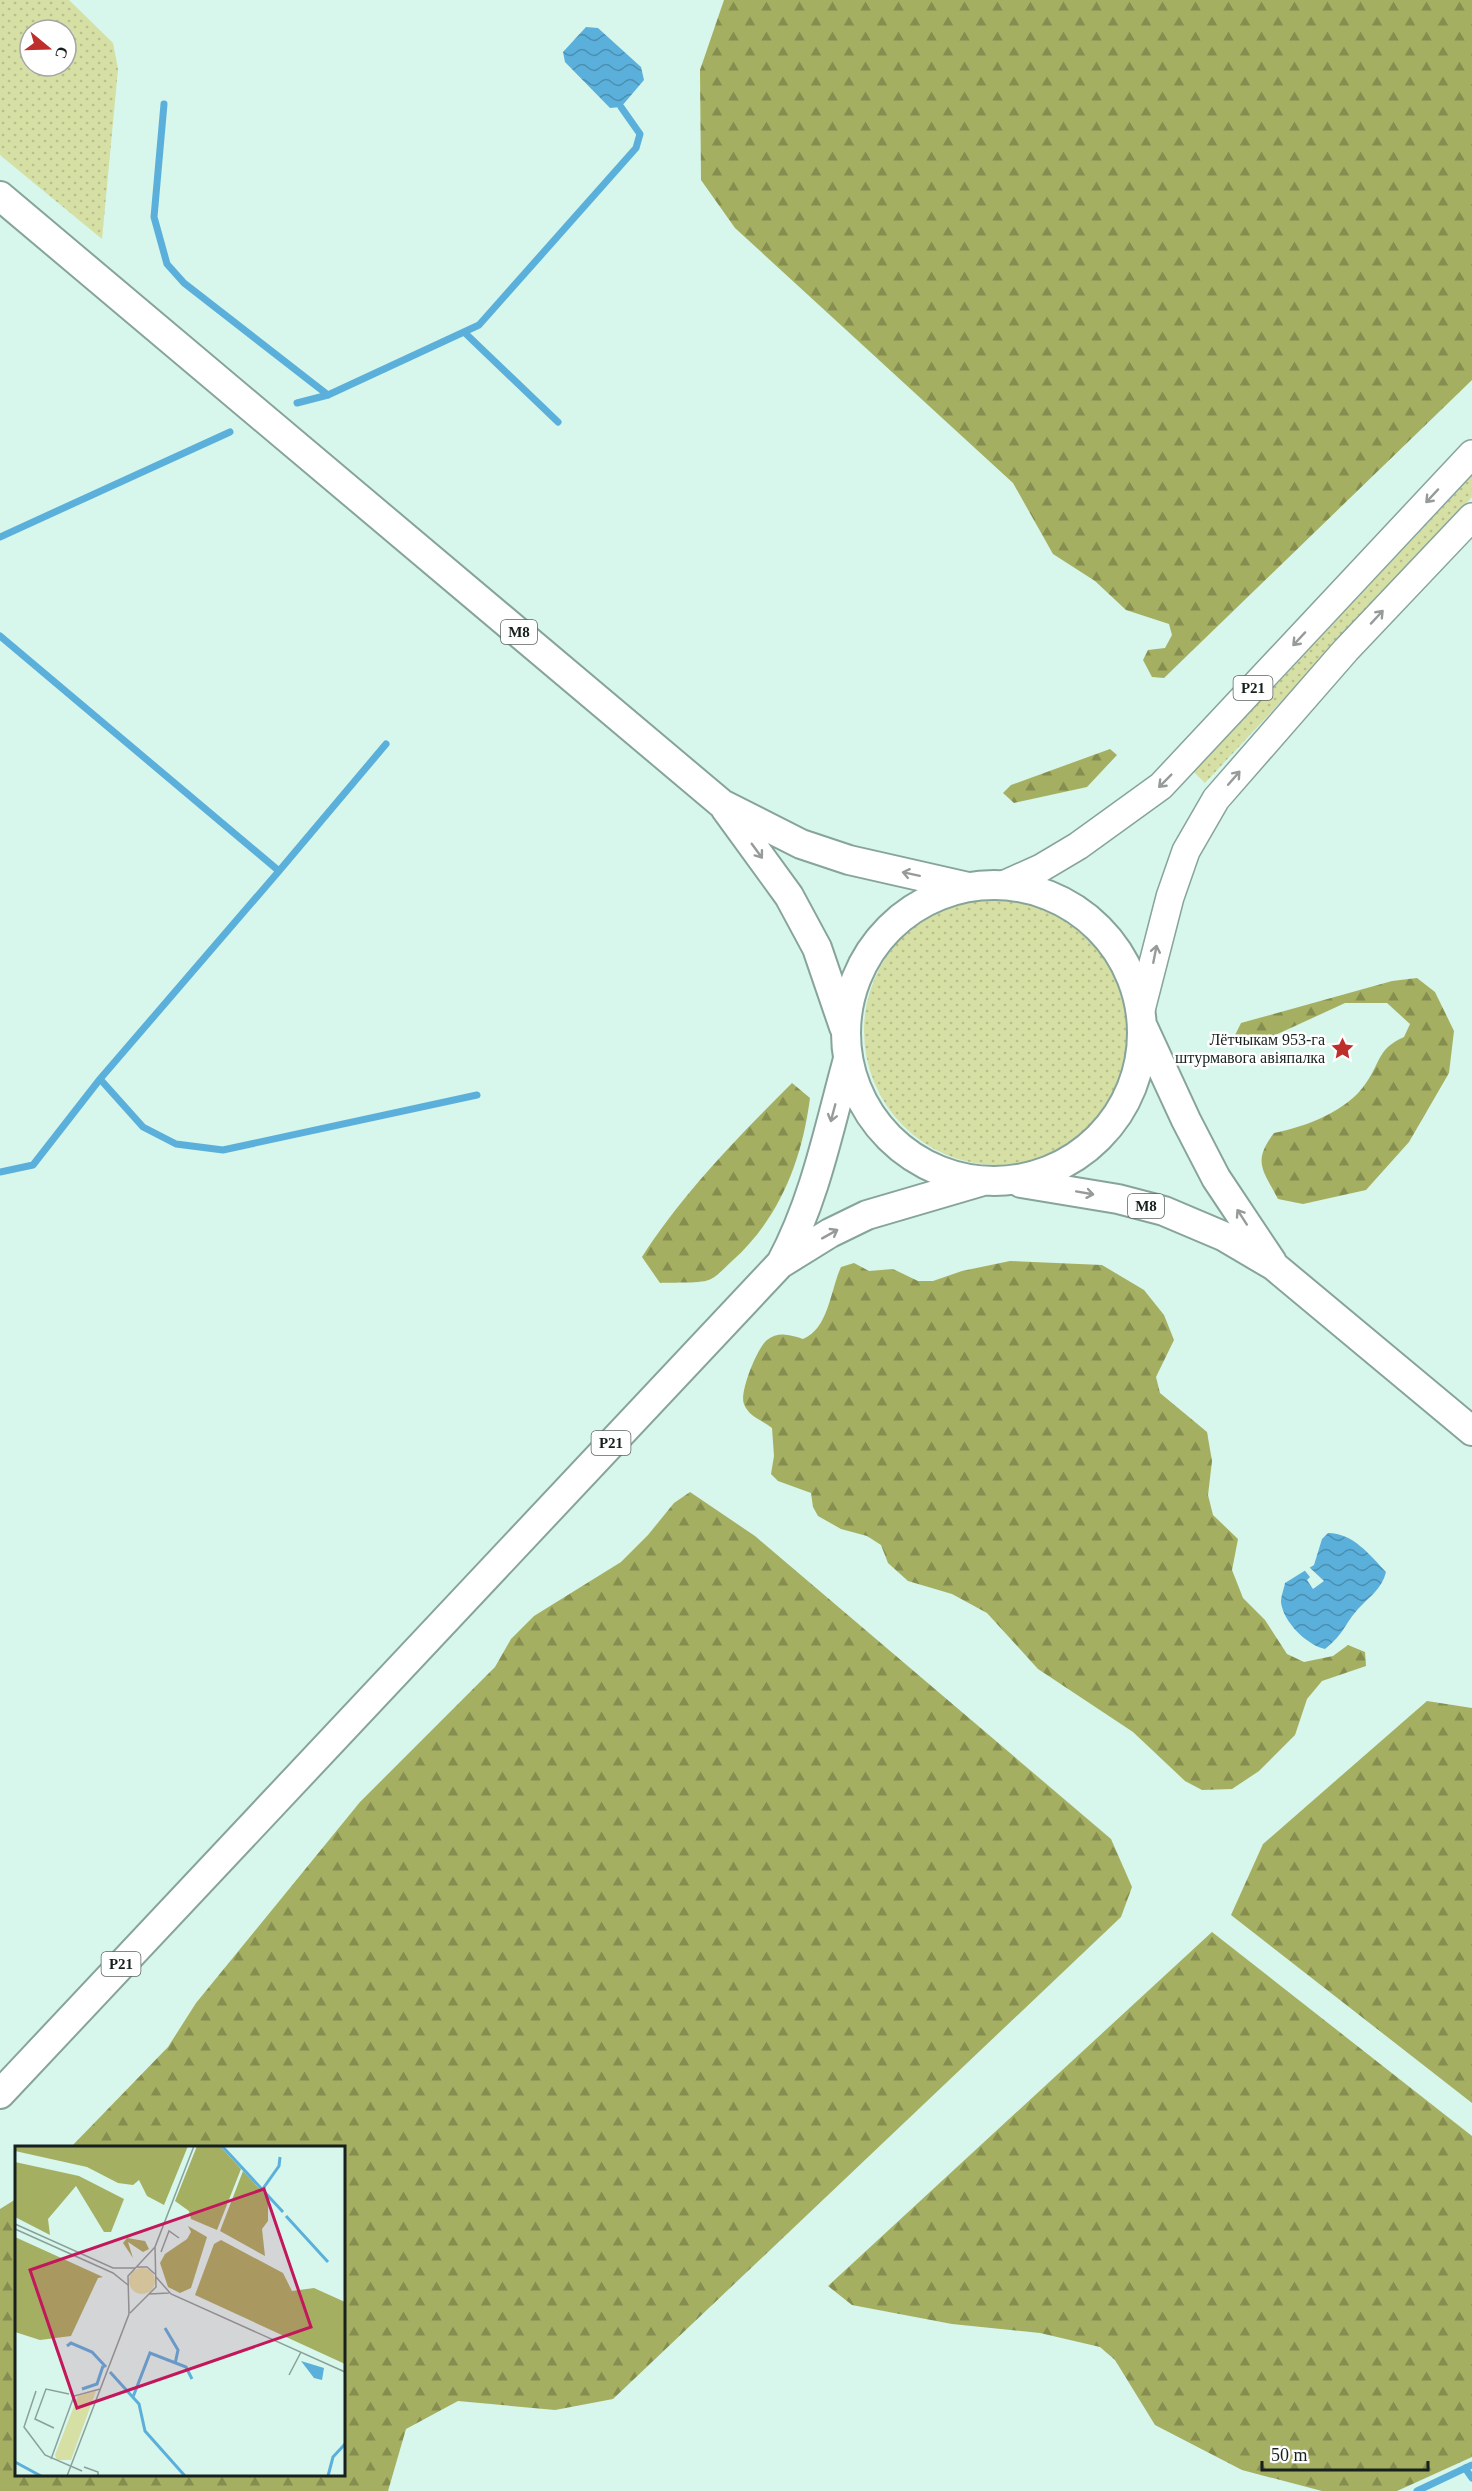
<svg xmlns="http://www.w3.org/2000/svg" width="1472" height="2491" font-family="Georgia,serif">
	<defs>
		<pattern id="grass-dots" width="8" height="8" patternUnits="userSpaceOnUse" patternTransform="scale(1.5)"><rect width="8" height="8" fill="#d6dfa4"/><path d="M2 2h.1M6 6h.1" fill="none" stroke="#b7bf8d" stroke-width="1.8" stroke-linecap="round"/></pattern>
		<pattern id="forest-firs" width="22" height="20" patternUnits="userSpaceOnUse" patternTransform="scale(1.5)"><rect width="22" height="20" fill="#a5af61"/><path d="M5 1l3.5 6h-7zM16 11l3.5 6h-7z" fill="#858e4f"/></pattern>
		<pattern id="water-waves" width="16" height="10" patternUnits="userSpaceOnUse" patternTransform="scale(1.5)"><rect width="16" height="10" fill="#5bb0db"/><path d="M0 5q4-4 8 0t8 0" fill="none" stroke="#4a8fb1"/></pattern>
	</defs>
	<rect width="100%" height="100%" fill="#d7f6ec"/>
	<path fill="url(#grass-dots)" fill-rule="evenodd" d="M0,0H69L113,43L118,69L102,239L0,155ZM30,30H66V66H30Z
		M1472,476V497L1205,783L1194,772Z
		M864 1031a134 134 0 1 1 268 0a134 134 0 1 1-268 0Z"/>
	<path fill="url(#forest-firs)" d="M724,0H1472V380L1164,678L1152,677L1143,660L1148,650L1165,648L1172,635L1169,624L1126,610L1095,581L1053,554L1013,483L735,228L701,180L700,70Z
		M1110,749L1117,755L1087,787L1014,803L1003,793L1011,785Z
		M1417,978L1435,992L1454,1031L1449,1073L1409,1142L1366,1190L1303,1204L1278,1199C1263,1170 1252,1162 1274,1133C1305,1127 1348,1111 1366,1083C1381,1062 1377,1049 1404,1037L1410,1024L1387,1003H1345L1254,1045L1241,1046L1234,1037L1241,1023L1392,981Z
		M792,1083L810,1098C802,1160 780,1218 732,1261C725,1267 719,1275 711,1279C703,1284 672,1282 660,1283L642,1257C682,1194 739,1136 792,1083Z
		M1010,1261L1102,1265L1144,1290L1164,1315L1174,1340L1156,1377L1160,1393L1207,1432L1212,1461L1208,1495L1213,1515L1238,1539L1232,1570L1243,1598L1265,1620L1287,1654L1304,1662L1333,1656L1348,1645L1365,1652L1366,1666L1322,1681L1307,1699L1295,1735L1259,1771L1232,1789L1202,1790L1185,1781L1133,1732L1038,1669L987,1613L952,1594L908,1581L888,1563L881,1545L867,1536L841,1529L818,1516L813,1507L811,1493L778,1481L771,1474L774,1456L772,1428C762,1420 749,1417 744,1404C739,1393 757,1348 767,1340C778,1331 791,1335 803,1339C829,1328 830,1291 841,1267L854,1263L869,1271L893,1269L918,1281H933L962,1271Z
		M690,1492L755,1536L1111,1839L1132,1887L1121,1917L613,2399L555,2410L458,2401L406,2429L388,2491H0V2209L16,2199V2474H344V2148L71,2147L168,2047L196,2003L360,1802L495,1667L511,1639L534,1616L621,1562L648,1535L674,1503Z
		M1427,1701L1472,1708V2103L1231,1915L1263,1844Z
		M1212,1932L1472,2136V2457L1397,2491H1322L1242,2470L1155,2425L1115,2360L1100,2347L1040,2333L952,2324L852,2305L828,2286Z"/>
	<path fill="url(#water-waves)" d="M586,27L598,28L641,67L644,80L621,107L610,108L565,62L563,52Z
		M1328,1533C1353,1533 1370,1555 1386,1572C1382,1589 1369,1597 1358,1609C1344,1625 1344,1634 1325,1649C1307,1645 1283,1622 1281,1602C1281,1596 1284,1589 1285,1583L1314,1565L1322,1539Z"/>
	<path fill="#d7f6ec" d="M1307,1565L1324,1581L1313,1589L1307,1580L1310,1577L1302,1567Z"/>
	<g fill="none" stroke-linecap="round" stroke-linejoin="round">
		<path stroke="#5bb0db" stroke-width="7" d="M164,104L154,217L167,264L184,283L328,395
			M464,332L558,422
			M297,403L328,395L479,325L636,148L640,134L621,107
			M0,537L230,432
			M0,636L279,871L100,1079L33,1165L0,1172
			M279,871L386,744
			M100,1079L143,1127L176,1144L223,1150L477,1095
			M1465,2468L1472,2478
			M1417,2491L1472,2465"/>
		<defs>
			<path id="primary" d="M1003,885L1041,868L1078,846L1161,786L1472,454
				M1141,1010L1170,897L1186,851L1216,799L1346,650L1472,517"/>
			<path id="trunk" d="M0,196L722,804L801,844L849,860L968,887
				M725,808L789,896L817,948L844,1027
				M846 1033a148 148 0 1 1 296 0a148 148 0 1 1-296 0Z
				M1143,1027L1186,1120L1216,1178L1272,1262
				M1021,1183L1118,1199L1164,1211L1223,1236L1274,1266L1472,1431
				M781,1263C815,1200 829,1128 848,1059
				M0,2094L780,1264L830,1233L867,1215L983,1181"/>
		</defs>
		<use href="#primary" stroke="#87a49b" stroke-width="30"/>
		<use href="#trunk" stroke="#87a49b" stroke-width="32"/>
		<use href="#primary" stroke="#fff" stroke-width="27"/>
		<use href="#trunk" stroke="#fff" stroke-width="28"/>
	</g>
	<defs><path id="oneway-shaft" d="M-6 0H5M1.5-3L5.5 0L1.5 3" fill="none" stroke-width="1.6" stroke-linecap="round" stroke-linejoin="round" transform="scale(1.5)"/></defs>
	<g stroke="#969b9a">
		<use href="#oneway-shaft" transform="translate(1432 496) rotate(133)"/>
		<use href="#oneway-shaft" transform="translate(1377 617) rotate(-47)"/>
		<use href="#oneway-shaft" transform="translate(1299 639) rotate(133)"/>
		<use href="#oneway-shaft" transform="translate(1234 778) rotate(-49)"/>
		<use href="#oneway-shaft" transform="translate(1165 781) rotate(135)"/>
		<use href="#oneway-shaft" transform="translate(757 851) rotate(54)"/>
		<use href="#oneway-shaft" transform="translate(911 874) rotate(-168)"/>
		<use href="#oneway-shaft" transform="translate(1155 954) rotate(-79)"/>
		<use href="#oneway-shaft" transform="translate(833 1113) rotate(105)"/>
		<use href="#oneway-shaft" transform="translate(1085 1193) rotate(10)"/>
		<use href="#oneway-shaft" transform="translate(1242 1217) rotate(-123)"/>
		<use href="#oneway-shaft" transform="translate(830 1234) rotate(-29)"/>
	</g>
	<defs>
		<symbol id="sight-bare" viewBox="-9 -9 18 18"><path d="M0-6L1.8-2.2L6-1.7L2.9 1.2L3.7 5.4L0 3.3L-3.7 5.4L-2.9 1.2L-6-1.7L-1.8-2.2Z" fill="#be2f2c" stroke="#fff" stroke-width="2.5" paint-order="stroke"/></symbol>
	</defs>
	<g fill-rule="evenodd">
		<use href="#sight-bare" x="1326" y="1032" width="33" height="33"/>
	</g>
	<g text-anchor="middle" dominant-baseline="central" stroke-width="5" stroke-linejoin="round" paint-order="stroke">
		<g fill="#fff" stroke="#5c6462" stroke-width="1.5">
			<rect x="501" y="620" width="36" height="24" rx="4.5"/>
			<rect x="1233.5" y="676" width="39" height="24" rx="4.5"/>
			<rect x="1128" y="1194" width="36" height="24" rx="4.5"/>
			<rect x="591.5" y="1431" width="39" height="24" rx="4.5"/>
			<rect x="101.5" y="1952" width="39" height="24" rx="4.5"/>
		</g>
		<g font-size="15" font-weight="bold" fill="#16211e">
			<text x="519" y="632">М8</text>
			<text x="1253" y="688">Р21</text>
			<text x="1146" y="1206">М8</text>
			<text x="611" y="1443">Р21</text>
			<text x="121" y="1964">Р21</text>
		</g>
		<g font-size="16" fill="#16211e" stroke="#fff" text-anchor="end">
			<text x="1325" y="1039">Лётчыкам 953-га<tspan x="1325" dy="18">штурмавога авіяпалка</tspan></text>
		</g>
	</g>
	<g transform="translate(15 2146)">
		<rect width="330" height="330" fill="#d7f6ec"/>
		<path d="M114 135a13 13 0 1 1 26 0a13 13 0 1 1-26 0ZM81,245L56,314H42L40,309L63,250Z" fill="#d6dfa4"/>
		<path d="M0,0H173L149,59L132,50L124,34L118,39L103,37L72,21L0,5ZM182,0H205L226,23L202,84L176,73L174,65L160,55ZM0,16L64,30L109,53L96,86H89L61,40L33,73L35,89L0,71ZM228,25L253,52V75L247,83L250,110L205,85ZM173,80L192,91L176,142L165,147L153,141L145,117L150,108L172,93L176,86ZM0,91L88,131L83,132L56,190L25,194L0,186ZM112,92L130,95L134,103L128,106L113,96L118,112L108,97ZM206,94L268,127L277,145L299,142L330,156V218L180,149L199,98Z" fill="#a5af61"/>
		<path d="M286,215L309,222L307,234L299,232Z" fill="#5bb0db"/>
		<path fill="none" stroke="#5bb0db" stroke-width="3" d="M207,0L268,66M247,44L264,20L265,11M271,70L313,116M150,182L163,204L160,218M52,200L56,197L77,206L91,221M95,226L124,258L130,285L170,330M67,243L82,238L88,220M118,251L135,207L171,221L177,233M0,316L26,330M313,330L318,311L330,298"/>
		<path fill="none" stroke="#8aa19a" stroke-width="1.5" d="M0,78L98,122H120M0,83L98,127L113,139M146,106L154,85L164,92M122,121H132L140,128M141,131L156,148L330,226M134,148L154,147M115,167L141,141L140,101L179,0M274,229L286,206M21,245L9,281L30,309L67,325M39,282L20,273L31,243L54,248M36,313L59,250L85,243M69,321L83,326V330M52,330L114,168L113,130L140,101"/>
		<path fill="#c2185b" fill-opacity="0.15" stroke="#c2185b" stroke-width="3" d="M249,43L296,181L62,262L15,124Z"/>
		<rect width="330" height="330" fill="none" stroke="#16211e" stroke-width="3"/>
	</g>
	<g transform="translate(48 48) rotate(109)"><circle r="28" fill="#ffffff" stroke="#a2a6a5" stroke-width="1.5"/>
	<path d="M0-4.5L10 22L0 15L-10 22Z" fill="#be2f2c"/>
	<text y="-9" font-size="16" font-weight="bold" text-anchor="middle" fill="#16211e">С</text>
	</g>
	<path d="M1262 2461v9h166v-9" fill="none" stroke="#16211e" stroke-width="3"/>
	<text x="1271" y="2461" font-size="18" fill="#16211e" stroke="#ffffff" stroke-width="4.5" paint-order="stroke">50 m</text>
</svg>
